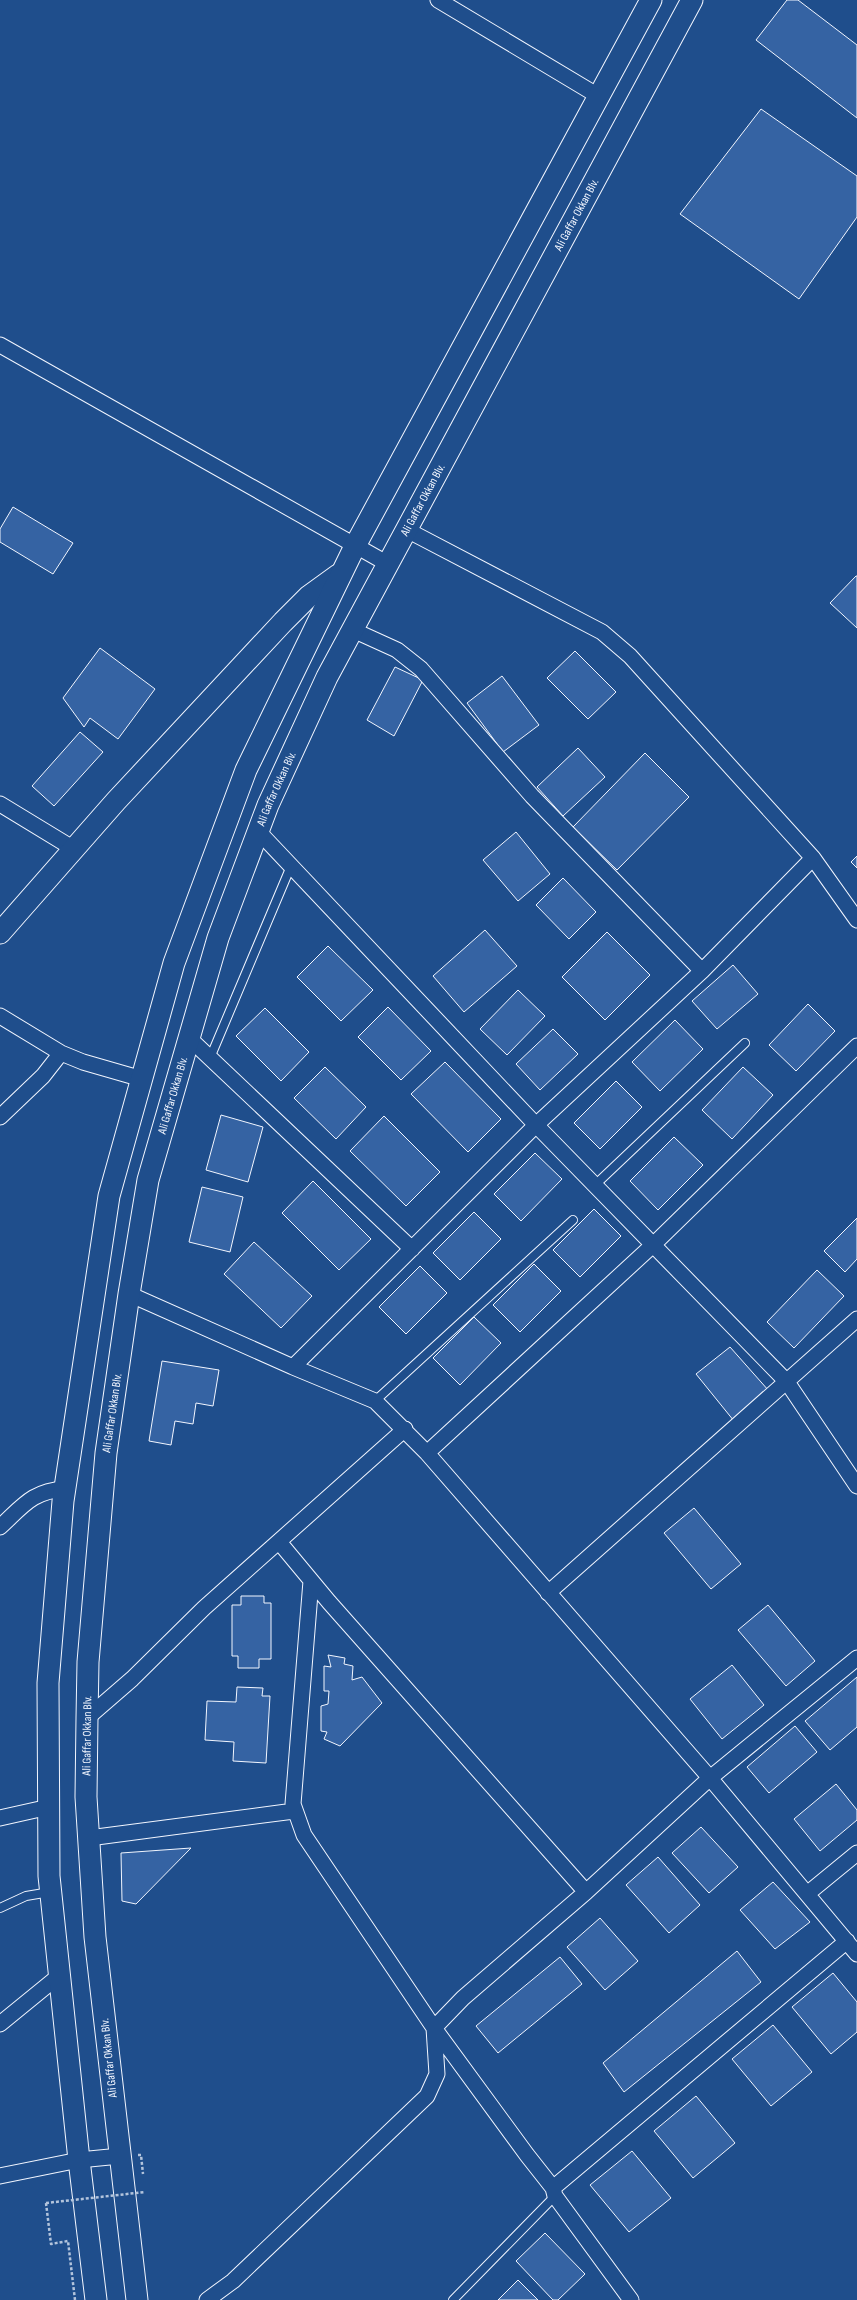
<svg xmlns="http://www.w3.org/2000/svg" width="857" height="2300" font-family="'Sofia Sans Condensed',sans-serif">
	<rect width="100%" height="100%" fill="#1f4e8c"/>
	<path fill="#3563a3" stroke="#f2f6ff" d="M787,0H798L857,45V118L756,40Z
		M761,109L857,176V217L799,299L680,214Z
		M13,507L73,543L53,574L0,542V529Z
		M856,576H857V628L830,603Z
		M100,648L155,689L118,739L90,718L84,727L63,698Z
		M575,651L616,692L588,719L547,678Z
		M395,667L423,680L394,736L367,720Z
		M502,676L539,725L503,752L467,703Z
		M80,732L103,752L54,806L32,786Z
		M578,748L605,777L563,816L537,787Z
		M645,753L689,797L617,870L573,827Z
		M516,832L550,874L518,901L483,860Z
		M857,856V868L851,862Z
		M563,878L596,912L569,939L536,905Z
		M485,930L517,966L464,1012L433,976Z
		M607,932L650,975L605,1020L562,977Z
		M328,946L373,990L341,1021L297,977Z
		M733,965L758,994L717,1029L692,1001Z
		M518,990L545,1016L507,1055L480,1029Z
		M808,1004L835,1031L796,1071L769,1045Z
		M388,1007L431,1051L401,1080L358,1037Z
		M265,1008L309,1052L281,1081L236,1036Z
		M675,1020L703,1049L660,1091L632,1062Z
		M553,1029L578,1054L540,1090L516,1064Z
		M445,1062L501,1119L468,1152L411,1094Z
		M325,1067L366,1107L336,1139L294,1098Z
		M743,1067L773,1095L732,1139L702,1110Z
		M616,1081L642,1107L600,1149L574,1123Z
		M221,1115L263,1127L248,1182L206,1170Z
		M384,1116L440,1172L406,1206L350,1151Z
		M674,1137L703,1165L658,1210L630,1181Z
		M535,1153L562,1179L521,1221L494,1194Z
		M313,1181L371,1239L339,1270L282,1213Z
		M202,1187L243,1197L230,1252L189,1242Z
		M594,1209L621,1236L580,1277L553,1250Z
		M474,1212L501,1239L460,1280L433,1253Z
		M857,1218V1259L845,1272L824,1251Z
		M254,1242L312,1296L281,1328L224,1274Z
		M534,1264L561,1291L520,1332L493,1305Z
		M420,1266L447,1293L406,1334L379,1307Z
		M817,1270L844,1296L794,1348L767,1322Z
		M474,1317L501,1343L460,1385L433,1358Z
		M730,1347L769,1391L734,1421L696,1374Z
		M162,1361L219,1370L213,1406L196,1403L193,1424L175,1421L171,1445L149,1441Z
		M694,1508L741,1564L711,1589L664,1533Z
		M241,1596H264V1603H271V1659H259V1668H238V1656H232V1605H241Z
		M768,1605L815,1661L786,1686L738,1630Z
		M328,1655L345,1658L344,1664L353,1666L352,1680L362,1677L382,1703L340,1746L324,1739L327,1732L321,1731V1706L328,1704L329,1691H324V1666L331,1667Z
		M732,1665L764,1705L722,1739L690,1699Z
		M857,1677V1727L830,1750L805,1721Z
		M237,1687L263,1688L262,1696H270L266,1763L233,1761L234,1742L205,1740L207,1701L236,1702Z
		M795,1726L817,1752L769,1793L747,1767Z
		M836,1784L857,1810V1820L820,1851L794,1819Z
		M701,1827L738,1867L709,1893L672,1853Z
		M191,1848L136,1904L122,1901L121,1853Z
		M658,1857L700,1905L669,1933L626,1885Z
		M773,1882L810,1922L775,1949L740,1910Z
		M600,1918L638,1961L605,1990L567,1947Z
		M737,1951L761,1982L624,2092L603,2063Z
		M560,1957L582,1984L498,2053L476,2026Z
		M833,1973L857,2002V2032L831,2054L792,2007Z
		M773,2025L812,2072L771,2106L732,2059Z
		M696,2096L735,2143L693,2178L654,2131Z
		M632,2151L671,2198L629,2232L590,2185Z
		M545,2233L585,2274L558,2300H553L516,2261Z
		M518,2280L538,2300H498Z"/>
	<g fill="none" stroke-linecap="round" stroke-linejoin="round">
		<defs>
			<path id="lane" d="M210,1058L291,866
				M595,1185L745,1043
				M375,1401L573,1220
				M0,1908L26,1896L50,1892
				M453,2300L555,2196"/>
			<path id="street" d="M438,0L600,97
				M0,345L388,564
				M407,530L602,632L630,656L813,858L857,920
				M353,630L397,650L421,669L532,796L702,971
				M0,804L74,849
				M258,831L536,1125L787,1382L857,1486
				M0,1016L61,1053L83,1062L142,1079
				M189,1038L412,1249
				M0,1117L43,1076L61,1053
				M129,1294L293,1367L375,1401L427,1453L710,1778L857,1954
				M293,1367L536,1125L702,971L813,858
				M427,1453L654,1244L857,1046
				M0,1527C23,1506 32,1491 65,1489
				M280,1543L329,1602L586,1892
				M311,1581L293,1804L304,1835L434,2028L527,2155L553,2188L555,2196L631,2300
				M548,1593L857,1319
				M87,1718L132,1679L204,1608L405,1429
				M0,1818L49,1807
				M89,1838L294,1811
				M807,1894L857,1853
				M0,2024L60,1975
				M0,2176L79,2160L120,2156
				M553,2188L847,1941
				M207,2300L233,2281L427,2096L437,2074L434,2028L463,1998L586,1892L710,1778L857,1658"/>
			<g id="secondary">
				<path d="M0,933L116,801L283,622L309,596L338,575"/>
				<path d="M96,2300L79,2160L49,1876L48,1683L63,1501L109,1196L174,963L246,770L356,544L651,0"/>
				<path id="s1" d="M137,2300L95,1937L86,1797L87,1718L88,1662L106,1453L129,1294L148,1180L218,938L268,805L327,677L692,0"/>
			</g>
		</defs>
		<use href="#lane" stroke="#f2f6ff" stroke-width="10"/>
		<use href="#street" stroke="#f2f6ff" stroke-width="17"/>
		<use href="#secondary" stroke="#f2f6ff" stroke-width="23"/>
		<path stroke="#b3c4dc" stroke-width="2.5" stroke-dasharray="3 2" stroke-linecap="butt" d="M138,2155H141L143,2174
			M46,2203L51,2244L68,2241L75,2300"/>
		<use href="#lane" stroke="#1f4e8c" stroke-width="8"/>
		<use href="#street" stroke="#1f4e8c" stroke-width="15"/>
		<use href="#secondary" stroke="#1f4e8c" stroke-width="21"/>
		<path stroke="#b3c4dc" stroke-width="2.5" stroke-dasharray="3 2" stroke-linecap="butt" d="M46,2203L145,2192"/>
	</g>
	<g text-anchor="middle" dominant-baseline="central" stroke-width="3" stroke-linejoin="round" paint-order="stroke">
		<g font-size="12" fill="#f2f6ff" stroke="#1f4e8c">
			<text stroke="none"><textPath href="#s1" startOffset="2187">Ali Gaffar Okkan Blv.</textPath></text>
			<text stroke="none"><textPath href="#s1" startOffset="1863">Ali Gaffar Okkan Blv.</textPath></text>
			<text stroke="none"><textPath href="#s1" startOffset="1539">Ali Gaffar Okkan Blv.</textPath></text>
			<text stroke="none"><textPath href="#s1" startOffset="1215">Ali Gaffar Okkan Blv.</textPath></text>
			<text stroke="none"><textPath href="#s1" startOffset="891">Ali Gaffar Okkan Blv.</textPath></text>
			<text stroke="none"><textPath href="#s1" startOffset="567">Ali Gaffar Okkan Blv.</textPath></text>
			<text transform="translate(109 2058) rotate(-96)">Ali Gaffar Okkan Blv.</text>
		</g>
	</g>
</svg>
